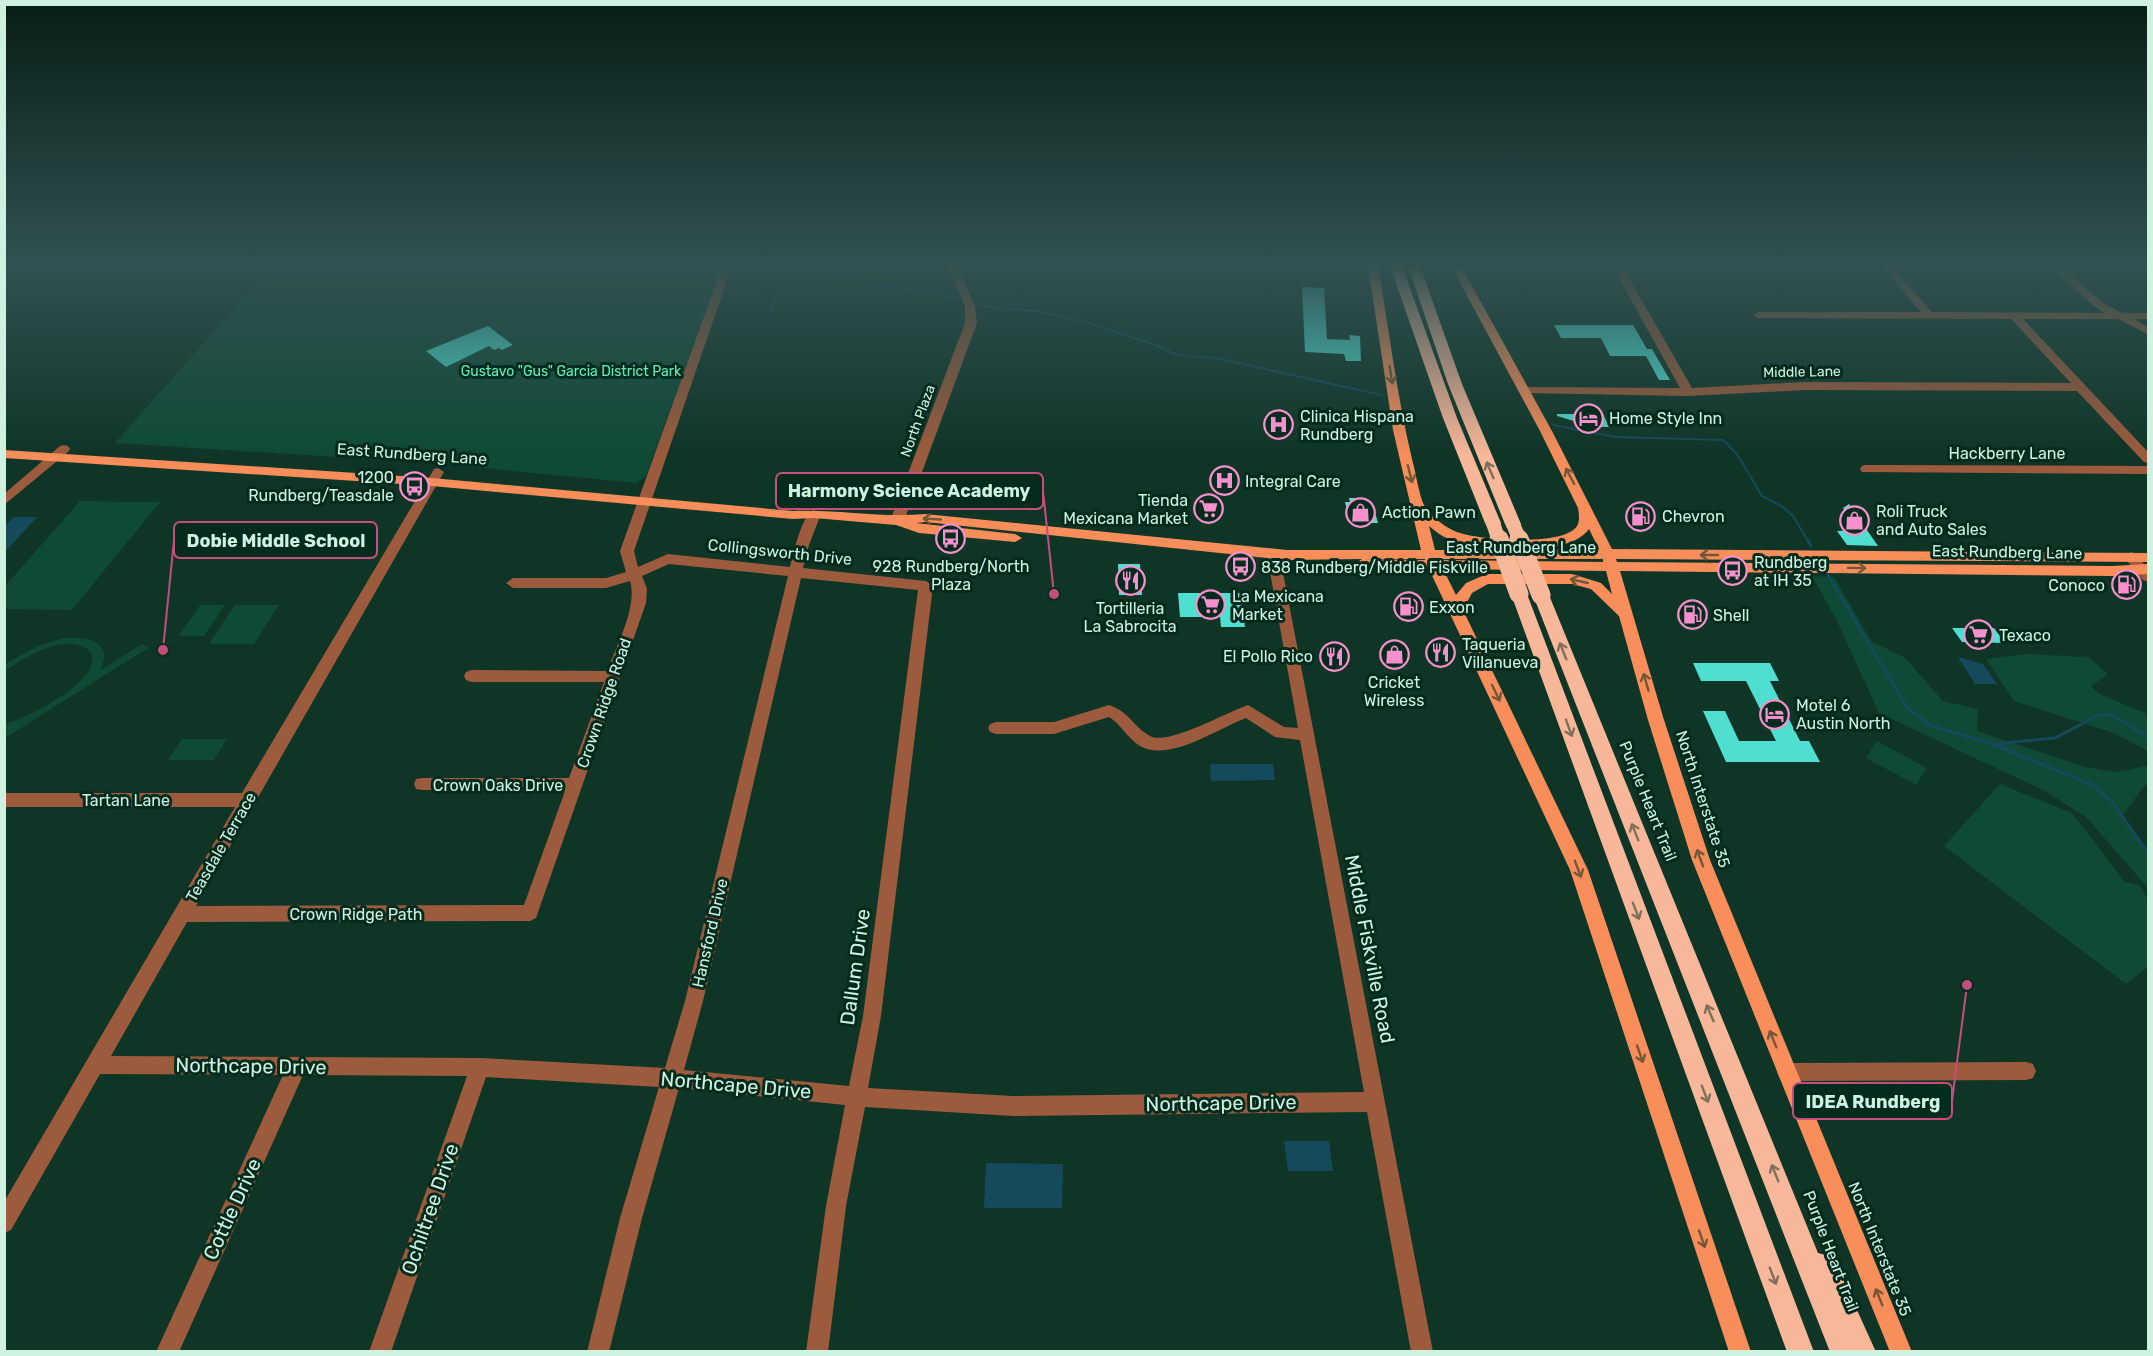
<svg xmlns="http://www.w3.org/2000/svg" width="2153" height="1356" font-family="Rubik,sans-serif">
	<rect width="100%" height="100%" fill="#0f3527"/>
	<path fill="#0f4a36" d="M272,266H722L646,476L636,483L432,463L115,443Z
		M80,501L160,502L72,610L5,609V586Z
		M1812,576L1834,577L1871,641L1905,658L1943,701L1978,709L1977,731L2085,767L2115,772L2148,766V785H2145L2123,815L2148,851V888L2086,817L2045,791L1879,713L1836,619Z
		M200,605H225L204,636H179Z
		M235,605H279L254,644H209Z
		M64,638C80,637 100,637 105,655L101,670L142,644L148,648L5,738V724C27,718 104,680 91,652C65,631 27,657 5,671V664L38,646Z
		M2027,654L2088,657L2108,674L2091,686L2099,694L2148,714V751L2114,733L2014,701L1986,659Z
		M182,739H227L214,760H168Z
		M1877,741L1927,768L1916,785L1866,758Z
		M2000,784L2072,813L2125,882L2139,885L2148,899V967L2126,984L1944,846Z"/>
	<path fill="#15495c" d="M13,517H37L5,552V526Z
		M1958,657L1983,664L1997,684H1975Z
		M1210,764H1273L1275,780L1211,781Z
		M1284,1141H1329L1333,1171H1288Z
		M986,1163L1063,1164L1062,1208H984Z"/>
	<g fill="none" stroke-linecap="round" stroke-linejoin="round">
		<path stroke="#15495c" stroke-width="2" d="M793,266L959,299
			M4,289L7,293L4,296
			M981,306L1036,311L1085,322L1156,345L1177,355L1220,359L1382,395
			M771,313L785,266
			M1553,425L1616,437L1723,440L1737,454L1762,496L1783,507L1793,516L1808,541"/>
		<path stroke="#15495c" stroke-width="3" d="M1807,539L1811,546
			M1828,575L1906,706L1929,725L1992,744L2093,785L2113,803L2148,853
			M1995,744L2055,738L2099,715H2112L2148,737"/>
	</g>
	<path fill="#4edfd1" d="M1302,287L1324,288L1327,339L1350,340L1349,335L1360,336L1361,361H1346L1344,354L1305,352Z
		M1554,325H1633L1647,349H1652L1670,380H1659L1646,356H1610L1601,338H1561Z
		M488,326L513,345L502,350L499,348L494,350L489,346L446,367L426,351Z
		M1557,414H1603L1609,427H1594L1557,416Z
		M1349,498H1366L1367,502H1372L1378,523H1350L1345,502H1350Z
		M1849,504L1878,546L1847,545L1837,531L1857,530L1843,508Z
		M1118,564H1140L1142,595H1119Z
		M1178,593H1240L1245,627H1221L1220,617H1180Z
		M1952,628H1994L2005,643L1962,642Z
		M1693,663H1770L1779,681H1770L1800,741H1809L1820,762H1726L1703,711H1725L1739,741H1776L1746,681H1701Z"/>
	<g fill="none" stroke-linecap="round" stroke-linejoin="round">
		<path fill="#9c5b3c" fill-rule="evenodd" d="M722,266H732L634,551L638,567L668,554L790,567C793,555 802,513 814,510L821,514L809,545L803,568L926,581L933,586L881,1016L868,1088L1013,1096L1364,1092L1300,740L1275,737L1246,718C1219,728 1168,763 1140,746C1127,738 1121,724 1109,717L1054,734H996L990,732L988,728L990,724L996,722H1054L1109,705C1130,712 1133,727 1150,736C1168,746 1227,712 1248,705L1284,727L1298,728L1267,555L1274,550L1279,552L1433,1352H1411L1367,1112L1013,1116L865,1107L846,1206L828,1352H806L826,1206L845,1105L679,1088L642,1218L609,1352H587L620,1218L659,1087L486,1077L391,1352H369L467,1076L303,1075L179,1352H156L283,1075L100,1074L11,1230L4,1233V1202L235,807H4V793H242L434,469L438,468L444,472L196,906L524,905L565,791L422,790L416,789L414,784L416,779L422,778H569L604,682H471L466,680L464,676L466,672L471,670L607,671C616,647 638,606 630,581L606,588H513L506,583L513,578H606L626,572L620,551ZM669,564L788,576L685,1001L665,1068L480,1058L111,1056L187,922L530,921L536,918L646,603L647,589L642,576ZM801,578L918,590L863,1016L849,1086L684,1070L703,1001Z
			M947,266H957L975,306L977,323L904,521L897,525L890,521L965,323V306Z
			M1617,266H1627L1625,271L1692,388L1805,382L2071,383L2011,319L1758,318L1753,315L1758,312H1921L1881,266H1891L1932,312L2105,313L2095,307L2050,266H2061L2103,303L2122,313H2148V319H2134L2148,327V334L2118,319H2023L2148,452V463L2144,462L2077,391L1805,390L1688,396L1521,393L1519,391L1525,387L1680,388L1615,271Z
			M64,445L68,446L70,449L68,452L4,505V494L60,446Z
			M1866,465L2148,466V474L1862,472L1860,469L1862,466Z
			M2131,552L2136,554L2148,569V582L2143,580L2124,557Z
			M2026,1062L2033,1064L2036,1071L2033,1078L2026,1080L1787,1081L1780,1079L1777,1072L1780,1065L1787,1063Z"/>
		<path fill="#f98e5a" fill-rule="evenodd" d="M1368,266H1378C1389,330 1397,396 1412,459C1416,473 1418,490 1423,503C1428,515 1446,528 1457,532C1478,540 1564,547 1577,526C1580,521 1579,514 1578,508L1540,431L1451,266H1461L1552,431L1612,549L2148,553V562L1616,559L1617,562L2112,566L2148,564V574L2112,576L1620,571L1664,720L1710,860L1912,1352H1890L1692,860L1648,720L1619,616L1591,589L1572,584H1488L1472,593L1463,610L1588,870L1751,1352H1729L1570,870L1429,569H1362L1355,564L1362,559L1287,560L925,522L916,523L1015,534L1022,538L1015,542L919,533L896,525L814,518L793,519L432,486L4,458V450L432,478L793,511C837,509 881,518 925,514L1287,550H1421L1393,430ZM1429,526C1435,531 1441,536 1449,539C1479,550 1568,559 1589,529L1599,549L1435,550ZM1364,559H1425V560ZM1438,559H1603V562L1439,560ZM1443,569L1606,571L1612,594L1601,583L1572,574H1487L1466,583L1456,595Z"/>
		<path fill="#f8b799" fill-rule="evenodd" d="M1390,266H1402L1457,418L1501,523L1499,527H1487L1485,523L1443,418Z
			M1408,266H1420L1462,384L1521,524L1519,528H1507L1505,524L1448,384Z
			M1519,588L1525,590L1527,594L1814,1352H1787L1511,594L1513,590Z
			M1541,589L1547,591L1549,595L1818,1253L1829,1256L1842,1277L1876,1352H1830L1533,595L1535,591Z"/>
		<path stroke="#f8b799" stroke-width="14" d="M1493,523L1499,541
			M1513,524L1520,541"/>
		<path stroke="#f8b799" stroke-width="19" d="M1499,539L1519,594
			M1519,539L1541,595"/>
	</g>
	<defs><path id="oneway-shaft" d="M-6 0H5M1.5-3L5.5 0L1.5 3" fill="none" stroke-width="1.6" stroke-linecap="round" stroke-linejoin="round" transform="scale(1.5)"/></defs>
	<g stroke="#725839">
		<use href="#oneway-shaft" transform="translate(1391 375) rotate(81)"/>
		<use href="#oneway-shaft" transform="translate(1410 474) rotate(76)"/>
		<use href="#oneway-shaft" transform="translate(1570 476) rotate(-118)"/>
		<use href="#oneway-shaft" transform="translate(932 519) rotate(-177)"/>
		<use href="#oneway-shaft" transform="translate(1709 555) rotate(-180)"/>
		<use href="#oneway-shaft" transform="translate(1857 568) rotate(1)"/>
		<use href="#oneway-shaft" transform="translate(1579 581) rotate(-167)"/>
		<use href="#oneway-shaft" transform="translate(1646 682) rotate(-106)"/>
		<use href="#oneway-shaft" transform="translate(1496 693) rotate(64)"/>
		<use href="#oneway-shaft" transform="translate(1700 858) rotate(-110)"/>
		<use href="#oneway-shaft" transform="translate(1578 869) rotate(69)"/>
		<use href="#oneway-shaft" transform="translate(1773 1039) rotate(-112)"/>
		<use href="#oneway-shaft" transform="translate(1640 1054) rotate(71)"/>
		<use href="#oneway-shaft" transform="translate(1702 1239) rotate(71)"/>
		<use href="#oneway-shaft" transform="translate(1879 1297) rotate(-112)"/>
	</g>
	<g stroke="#7e715c">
		<use href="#oneway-shaft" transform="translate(1490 470) rotate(-113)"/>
		<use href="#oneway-shaft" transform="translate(1563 651) rotate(-112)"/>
		<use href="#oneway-shaft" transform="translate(1569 728) rotate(70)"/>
		<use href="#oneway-shaft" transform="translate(1635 832) rotate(-112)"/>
		<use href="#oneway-shaft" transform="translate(1636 911) rotate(69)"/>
		<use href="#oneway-shaft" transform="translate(1710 1013) rotate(-113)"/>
		<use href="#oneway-shaft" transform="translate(1705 1094) rotate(69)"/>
		<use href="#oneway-shaft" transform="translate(1775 1173) rotate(-112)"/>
		<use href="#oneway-shaft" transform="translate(1773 1276) rotate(69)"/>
	</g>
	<linearGradient id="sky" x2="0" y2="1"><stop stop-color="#081d15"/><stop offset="0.58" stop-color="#315152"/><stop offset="1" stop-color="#315152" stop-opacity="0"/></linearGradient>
	<rect width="2153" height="456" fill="url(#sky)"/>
	<defs>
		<symbol id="hotel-ring" viewBox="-11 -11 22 22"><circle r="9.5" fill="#032b1e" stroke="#f890cb" stroke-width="1.5"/><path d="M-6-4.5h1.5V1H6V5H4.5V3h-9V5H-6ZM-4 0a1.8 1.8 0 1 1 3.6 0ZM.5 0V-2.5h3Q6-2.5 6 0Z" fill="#f890cb"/></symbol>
		<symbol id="hospital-ring" viewBox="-11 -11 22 22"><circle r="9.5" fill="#032b1e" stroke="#f890cb" stroke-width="1.5"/><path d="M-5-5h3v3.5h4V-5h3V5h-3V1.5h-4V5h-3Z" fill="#f890cb"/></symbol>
		<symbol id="bus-ring" viewBox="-11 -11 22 22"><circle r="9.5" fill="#032b1e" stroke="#f890cb" stroke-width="1.5"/><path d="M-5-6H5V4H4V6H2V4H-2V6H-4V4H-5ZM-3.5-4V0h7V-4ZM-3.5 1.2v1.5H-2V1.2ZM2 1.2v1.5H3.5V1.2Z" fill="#f890cb"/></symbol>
		<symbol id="supermarket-ring" viewBox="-11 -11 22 22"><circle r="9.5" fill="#032b1e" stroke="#f890cb" stroke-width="1.5"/><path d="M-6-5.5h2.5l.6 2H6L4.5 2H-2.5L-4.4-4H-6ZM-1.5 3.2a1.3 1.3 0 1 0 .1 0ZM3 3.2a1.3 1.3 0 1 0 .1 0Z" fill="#f890cb"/></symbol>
		<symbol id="shop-ring" viewBox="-11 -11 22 22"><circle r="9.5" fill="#032b1e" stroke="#f890cb" stroke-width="1.5"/><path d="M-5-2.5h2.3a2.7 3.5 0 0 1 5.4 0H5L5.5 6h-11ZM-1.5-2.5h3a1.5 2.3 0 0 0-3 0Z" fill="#f890cb"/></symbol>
		<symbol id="fuel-ring" viewBox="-11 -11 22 22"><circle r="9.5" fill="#032b1e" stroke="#f890cb" stroke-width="1.5"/><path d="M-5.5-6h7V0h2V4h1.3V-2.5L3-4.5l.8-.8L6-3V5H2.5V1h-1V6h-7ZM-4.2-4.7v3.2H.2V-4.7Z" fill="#f890cb"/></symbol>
		<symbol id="restaurant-ring" viewBox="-11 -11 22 22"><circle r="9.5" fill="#032b1e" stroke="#f890cb" stroke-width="1.5"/><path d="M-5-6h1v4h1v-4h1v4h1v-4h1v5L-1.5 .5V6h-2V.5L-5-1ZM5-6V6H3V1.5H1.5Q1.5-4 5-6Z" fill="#f890cb"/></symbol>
	</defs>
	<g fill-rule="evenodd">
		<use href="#hotel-ring" x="1572" y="402" width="33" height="33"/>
		<use href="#hospital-ring" x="1262" y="408" width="33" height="33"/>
		<use href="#hospital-ring" x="1208" y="464" width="33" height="33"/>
		<use href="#bus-ring" x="398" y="470" width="33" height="33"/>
		<use href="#supermarket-ring" x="1192" y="492" width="33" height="33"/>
		<use href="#shop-ring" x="1344" y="496" width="33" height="33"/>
		<use href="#fuel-ring" x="1624" y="500" width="33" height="33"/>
		<use href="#shop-ring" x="1838" y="504" width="33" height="33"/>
		<use href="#bus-ring" x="934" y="522" width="33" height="33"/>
		<use href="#bus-ring" x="1224" y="550" width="33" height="33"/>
		<use href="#bus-ring" x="1716" y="554" width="33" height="33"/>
		<use href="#restaurant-ring" x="1114" y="564" width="33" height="33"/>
		<use href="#fuel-ring" x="2110" y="568" width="33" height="33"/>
		<use href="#supermarket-ring" x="1194" y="588" width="33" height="33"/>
		<use href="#fuel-ring" x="1392" y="590" width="33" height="33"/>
		<use href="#fuel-ring" x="1676" y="598" width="33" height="33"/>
		<use href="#supermarket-ring" x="1962" y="618" width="33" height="33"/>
		<use href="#restaurant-ring" x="1424" y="636" width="33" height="33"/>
		<use href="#shop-ring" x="1378" y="638" width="33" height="33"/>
		<use href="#restaurant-ring" x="1318" y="640" width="33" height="33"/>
		<use href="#hotel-ring" x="1758" y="698" width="33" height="33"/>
	</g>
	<g text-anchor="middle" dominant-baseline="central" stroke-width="6" stroke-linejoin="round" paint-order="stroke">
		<g font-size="14" fill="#5df0bb" stroke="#032b1e">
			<text x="571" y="371">Gustavo "Gus" Garcia District Park</text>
		</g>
		<g font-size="14" fill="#cef1e0" stroke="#032b1e">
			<text transform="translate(1802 372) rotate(-1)">Middle Lane</text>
			<text transform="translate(918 421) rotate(-70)">North Plaza</text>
		</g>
		<g font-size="16" fill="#cef1e0" stroke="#032b1e" text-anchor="start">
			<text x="1300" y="416">Clinica Hispana<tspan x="1300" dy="18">Rundberg</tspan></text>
			<text x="1609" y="418">Home Style Inn</text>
			<text x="394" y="477" text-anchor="end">1200<tspan x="394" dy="18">Rundberg/Teasdale</tspan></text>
			<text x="1245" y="481">Integral Care</text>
			<text x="1188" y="500" text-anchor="end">Tienda<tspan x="1188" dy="18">Mexicana Market</tspan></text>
			<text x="1876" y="511">Roli Truck<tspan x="1876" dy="18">and Auto Sales</tspan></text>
			<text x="1382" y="512">Action Pawn</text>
			<text x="1662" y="516">Chevron</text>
			<text x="1754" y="562">Rundberg<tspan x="1754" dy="18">at IH 35</tspan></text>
			<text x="951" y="566" text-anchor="middle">928 Rundberg/North<tspan x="951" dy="18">Plaza</tspan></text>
			<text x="1261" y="567">838 Rundberg/Middle Fiskville</text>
			<text x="2105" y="585" text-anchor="end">Conoco</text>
			<text x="1232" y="596">La Mexicana<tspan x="1232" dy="18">Market</tspan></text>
			<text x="1429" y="607">Exxon</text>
			<text x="1130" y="608" text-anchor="middle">Tortilleria<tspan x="1130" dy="18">La Sabrocita</tspan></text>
			<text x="1713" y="615">Shell</text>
			<text x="1999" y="635">Texaco</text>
			<text x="1462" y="644">Taqueria<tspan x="1462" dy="18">Villanueva</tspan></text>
			<text x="1313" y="656" text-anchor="end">El Pollo Rico</text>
			<text x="1394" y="682" text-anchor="middle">Cricket<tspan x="1394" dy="18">Wireless</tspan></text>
			<text x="1796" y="705">Motel 6<tspan x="1796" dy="18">Austin North</tspan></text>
		</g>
		<g font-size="16" fill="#cef1e0" stroke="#032b1e">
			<text x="2007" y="453">Hackberry Lane</text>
			<text transform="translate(412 454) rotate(4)">East Rundberg Lane</text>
			<text x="1521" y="547">East Rundberg Lane</text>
			<text transform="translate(780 552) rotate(6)">Collingsworth Drive</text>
			<text transform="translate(2007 552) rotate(1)">East Rundberg Lane</text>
			<text transform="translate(604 703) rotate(-71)">Crown Ridge Road</text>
			<text x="498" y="785">Crown Oaks Drive</text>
			<text transform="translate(1703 799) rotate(72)">North Interstate 35</text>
			<text x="126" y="800">Tartan Lane</text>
			<text transform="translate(1648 801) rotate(68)">Purple Heart Trail</text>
			<text transform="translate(221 847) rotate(-60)">Teasdale Terrace</text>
			<text x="356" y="914">Crown Ridge Path</text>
			<text transform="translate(710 933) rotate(-77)">Hansford Drive</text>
			<text transform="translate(1880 1249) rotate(68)">North Interstate 35</text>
			<text transform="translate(1831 1251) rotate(69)">Purple Heart Trail</text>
		</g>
		<g font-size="20" fill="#cef1e0" stroke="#032b1e">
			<text transform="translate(1370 949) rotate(79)">Middle Fiskville Road</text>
			<text transform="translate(855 967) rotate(-82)">Dallum Drive</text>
			<text transform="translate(251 1066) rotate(1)">Northcape Drive</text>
			<text transform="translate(736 1085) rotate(5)">Northcape Drive</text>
			<text transform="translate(1221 1103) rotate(-1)">Northcape Drive</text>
			<text transform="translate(232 1209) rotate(-65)">Cottle Drive</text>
			<text transform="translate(430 1209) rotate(-71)">Ochiltree Drive</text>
		</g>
	</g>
	<path fill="none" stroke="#c54e7c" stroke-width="2" d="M1054 594L1043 491M163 650L174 540M1967 985L1952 1101"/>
	<g fill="#c54e7c" stroke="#032b1e" stroke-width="2">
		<circle cx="1054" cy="594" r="6"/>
		<circle cx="163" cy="650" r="6"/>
		<circle cx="1967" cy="985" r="6"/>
	</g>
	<g fill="#032b1e" stroke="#c54e7c" stroke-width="2">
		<rect x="776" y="473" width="267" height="36" rx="6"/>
		<rect x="174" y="522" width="203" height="36" rx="6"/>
		<rect x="1793" y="1083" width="159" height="36" rx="6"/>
	</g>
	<g font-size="18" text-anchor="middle" font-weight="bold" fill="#cef1e0">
		<text x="909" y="497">Harmony Science Academy</text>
		<text x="276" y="547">Dobie Middle School</text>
		<text x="1873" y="1108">IDEA Rundberg</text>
	</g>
	<rect width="2153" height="1356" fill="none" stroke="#cef1e0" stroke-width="12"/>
</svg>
